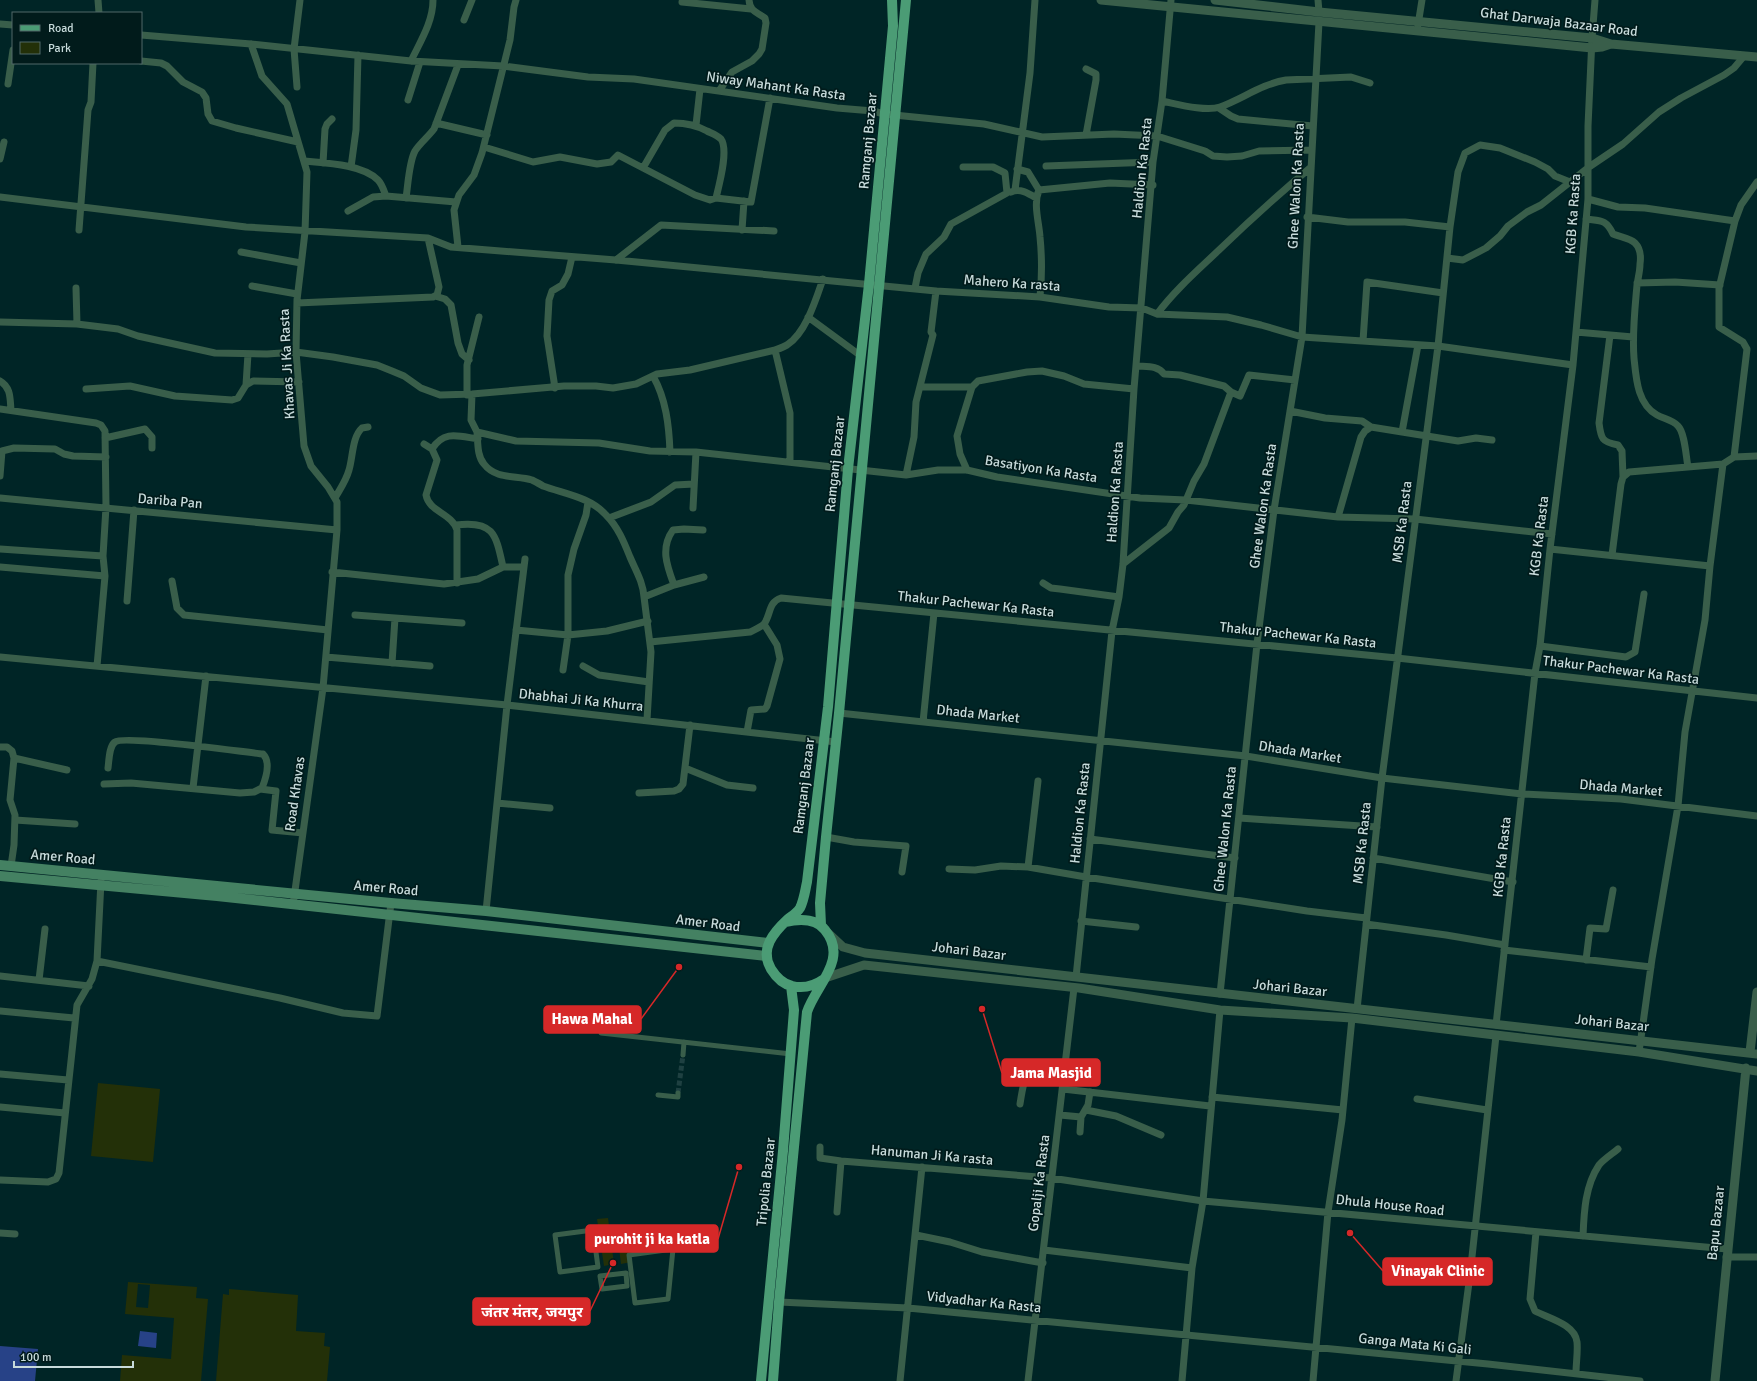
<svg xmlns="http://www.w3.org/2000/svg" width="1757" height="1381" font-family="Signika,'Noto Sans Devanagari',sans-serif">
	<rect width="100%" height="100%" fill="#002526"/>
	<path fill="#233008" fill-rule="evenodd" d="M98,1083L160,1089L153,1162L91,1156Z
		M608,1218L614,1264L604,1266L597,1219Z
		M669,1231L668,1246L630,1252L631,1262L621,1264L619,1248L627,1247L626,1237Z
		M128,1282L197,1287L196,1298L208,1299L201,1381H120L122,1355L171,1359L174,1318L125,1314ZM138,1284L150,1285L148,1308L136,1307Z
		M229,1289L298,1295L296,1331L325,1333L324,1346L330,1347L327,1381H216L223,1294L229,1295Z"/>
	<path fill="#274287" d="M140,1331L157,1333L156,1348L138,1346Z
		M0,1346L38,1349L35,1381H0Z"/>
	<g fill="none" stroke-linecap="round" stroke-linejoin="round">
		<path stroke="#1e4041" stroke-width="5" stroke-dasharray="5 2.5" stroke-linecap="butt" d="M678,1093L683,1055"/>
		<path stroke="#395e4a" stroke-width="5" d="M601,1033L791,1054
			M683,1055L684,1042
			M658,1095L678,1097V1093
			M593,1230L598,1267L560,1272L555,1235Z
			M673,1249L668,1299L635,1303L629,1255Z
			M626,1273L627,1286L602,1289L600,1276Z"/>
		<path stroke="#395e4a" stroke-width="7" d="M98,0L99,13
			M1318,0L1319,12
			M682,2L751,9
			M464,20L472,0
			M0,24L13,25
			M1418,25L1422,0
			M141,35L251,44L411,61L503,66L588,77L634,79L837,108L873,111L884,114L984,124L1042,137L1114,134L1157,136L1205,151L1213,156L1227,157L1242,156L1259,151L1312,150
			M251,44L262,76L287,104L307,172L305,232L297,300L296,352L304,446L311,466L328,487L337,502V530L323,688L293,905
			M141,61L161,63L167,66L183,82L202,92L206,98L208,114L212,121L236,128L298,142
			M411,61C420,42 433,22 433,0
			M1086,69L1096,74V80L1086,135
			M8,84L13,50
			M297,87L294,49L300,0
			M719,91L732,72L752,61L759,54L762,49L766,23L765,18C757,12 750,12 749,0
			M408,100L420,62
			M1162,101C1177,104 1206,112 1220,107C1242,99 1262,84 1286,80L1351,77L1370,83
			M1219,108L1231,116L1238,119L1313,126
			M436,123L487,135
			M696,125L700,89
			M484,147L533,162L560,157L597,164L611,162L618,155L695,195L710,200L716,198L751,202L770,98
			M0,159L4,142
			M304,161C325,163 362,164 378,180C382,184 384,191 386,196
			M323,163L325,129L327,124L332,119
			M1046,166L1153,162
			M351,167L356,130L358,55
			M643,168L665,130L674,123C687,123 696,125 707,131C711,133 717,135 721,139C729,150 719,185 716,198
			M1017,169L1028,172L1039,190
			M1015,190L1030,73L1035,0
			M1011,192C1020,188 1028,193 1036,198
			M0,197L246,227L428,238L451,247L616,260L936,291L1040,297L1109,307L1142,308L1157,314L1227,317L1261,325L1302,337L1438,346L1573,365
			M406,198C408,185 409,162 415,151C420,143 428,137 434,129L458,65
			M1588,199L1618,207L1645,208L1735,221
			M348,211L373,197L386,196L456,202
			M1307,217L1348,222H1405L1450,227
			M1586,219C1601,221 1606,219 1613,234C1620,237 1630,238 1635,243C1640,248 1641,257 1640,264C1640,271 1638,278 1637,285C1635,308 1632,334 1634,358C1636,377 1637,404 1657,415C1664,419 1673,420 1678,426C1685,433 1686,457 1688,467
			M79,230L88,110L91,102L93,63
			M742,230L744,201
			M458,247L454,210L459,195L474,175L482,153L510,40L514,7L516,0
			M241,252L301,263
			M1447,258L1463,260L1486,248L1500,236L1508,226L1527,212L1541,205L1589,167L1623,144L1659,112L1681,98L1724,75L1734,68L1744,56
			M616,260L661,225L774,231
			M1637,283L1675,282L1720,285
			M252,286L297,294
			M76,288L77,324
			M915,288L918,273L926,254L944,237L951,224L1007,193L1005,173L993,167H963
			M435,296L445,299L451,305L458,343L462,354L469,360
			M1040,297C1042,277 1042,257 1040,237C1039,222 1033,204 1039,190L1110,183L1153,185
			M297,303L433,297L437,295L439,287L428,238
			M1157,314C1175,290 1197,271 1219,250C1248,222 1279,194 1310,168
			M808,317L861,356
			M0,322L77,324L118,329L138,336L215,353L267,354L296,352L333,357L377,365L392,371L404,376L421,388L440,395L472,394L564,386H596L613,388L636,384L657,374L690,370L775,350C779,349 783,347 787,345C806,333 816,299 823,279
			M1576,332L1633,337
			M1610,335L1599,423C1601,439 1602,442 1618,445L1622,451L1623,477
			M1363,341L1367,282L1443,293
			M775,350L790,413V462
			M653,376C666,399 669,425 670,452
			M0,381C11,387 10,399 11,410
			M246,385L248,354
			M920,387H972
			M555,388L547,336L549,300L552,291L562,285L568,274L572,257
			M86,389L130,386L175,396L232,400L238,398L246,385L253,381L299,382
			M1231,392L1240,396L1249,375L1295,380
			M472,394L471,420L477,432L516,441L599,443L650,451L696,452L906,475L938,470H967L997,477L1140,498L1186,500L1338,517L1415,519L1552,534
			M467,395V365L479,317
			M0,409L96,423L101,425L105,431L106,507L103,556
			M1290,411L1325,418L1362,421L1371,427
			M477,432C478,443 477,456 484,464C496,480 517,475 532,480C536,482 540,484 543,486C565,494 590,497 606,515C618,527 624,542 630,557C636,571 643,582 644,597L674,585L704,577
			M1402,432L1418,345
			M105,438L145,429L152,437V448
			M424,444L432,449L437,460L426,495C429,512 452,513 457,530V583
			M432,449C444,430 458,436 478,439
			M1734,457L1747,349L1743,342L1719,327V288L1735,221L1741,205L1757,182
			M967,470L960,454L957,436L972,387L978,381L1027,372L1042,371L1064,376L1084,384L1134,389
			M906,475L914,437L916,402L933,335L931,332L936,291
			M0,476L2,451L14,448L55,449L64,454L73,456L106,457
			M0,498L337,530
			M335,498C340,489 346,481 349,470C353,457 352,437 362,428L368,427
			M693,508L696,452
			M1338,517L1361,437L1365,431L1371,427L1458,441L1476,438L1492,440
			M609,518L651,502L675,485L694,484
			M456,525C494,520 496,535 503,567
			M0,549L103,556L105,576L97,666
			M1550,549L1710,566
			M1612,555L1621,484L1623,477L1629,472L1723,464
			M1123,564L1169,528L1178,512L1184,505L1194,481L1204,464L1231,392L1224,386L1180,375L1164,374C1158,365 1146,367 1136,366
			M0,567L105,576
			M332,572L444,584L478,579L503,567H524
			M172,581L177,608L184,615L328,630
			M1043,583L1051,588L1060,589L1119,597
			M674,585C667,566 660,548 673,530L684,529L703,530
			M644,597L651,652L647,720
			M127,601L134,510
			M355,615L462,623
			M516,630L568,635L607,631L648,621
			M650,642L750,632C754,630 761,627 764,624C771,615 768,602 781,598L1397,658L1757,698
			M1540,646L1626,657L1635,652L1644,594
			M0,657L507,705L836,742
			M326,657L430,666
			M392,663L395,618
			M583,666L599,675L649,682
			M563,670L568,635V575L574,549L586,515L588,502
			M839,713L1246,756L1382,778L1522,794L1621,799L1757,816
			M923,722L934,613
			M747,732L751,710L765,709L767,706L780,659L777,645L764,624
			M0,747H7L12,751L14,758L10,800L15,815L14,845L11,866
			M14,758L67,770
			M685,768L727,785L753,788
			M104,784L131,783L240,793L254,792L262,788C266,778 271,762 263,754C243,752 124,735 115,742C109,746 109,761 108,768
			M193,788L206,676
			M260,789L276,791L272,830L303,833
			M639,793L674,791L679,789L683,784L690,725
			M497,803L550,808
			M1239,818L1377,827
			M15,820L75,824
			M826,837L854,842L906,846L902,872
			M1090,839L1235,858
			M1373,858L1513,882
			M1028,867L1038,781
			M949,869L975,870L1001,866L1028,867L1086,877L1307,911L1366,918
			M486,911L507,705L525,559
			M1081,921L1136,927
			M1366,924L1446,935L1505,945
			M1504,950L1651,967
			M1586,960L1590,928L1606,929L1613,890
			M97,961L280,998L343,1013L377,1016L391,903
			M0,976L89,986
			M1076,977L1112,631L1119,597L1123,564L1134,389L1153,162L1162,101L1171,0
			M39,980L45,929
			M1220,994L1257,644L1274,510L1302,337L1319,22
			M1357,1009L1382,778L1438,346L1450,227L1458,172L1465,153L1480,145L1500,148L1535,162L1548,169L1555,176L1570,182
			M0,1011L74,1018
			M1496,1025L1535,673L1540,646L1550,549L1573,365L1588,199V126L1592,38L1595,0
			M1639,1052L1652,959L1678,806L1685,732L1705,620L1710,566L1723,464L1734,457L1757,456
			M0,1074L68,1080
			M1063,1089L1210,1106
			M1212,1097L1343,1110
			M1417,1099L1487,1110
			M1020,1104C1026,1065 1028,1068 1064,1073
			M0,1107L65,1113
			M1086,1110L1116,1116L1161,1135
			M1060,1115L1081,1117
			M1080,1132L1081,1117L1088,1105L1090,1092
			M820,1147V1158L841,1161L1051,1178L1203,1201L1727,1249
			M0,1180L48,1182L56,1179L59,1173L77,1005L92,979L97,961L101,881
			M837,1212L841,1161
			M1536,1232L1530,1299L1535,1311C1548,1318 1575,1324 1577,1342C1578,1352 1576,1363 1576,1373
			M0,1233L15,1234
			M916,1235L950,1242L982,1252L1043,1263
			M1583,1236C1584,1212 1585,1186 1599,1165C1604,1159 1612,1154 1618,1149
			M1044,1250L1192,1268
			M1726,1257H1757
			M779,1302L908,1308L1488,1364L1640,1381
			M900,1381L922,1167
			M1028,1381L1074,988
			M1182,1381L1192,1268L1203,1201L1220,1010
			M1313,1381L1328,1212L1342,1120L1352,1018
			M1456,1381L1470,1275L1496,1036"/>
		<path stroke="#395e4a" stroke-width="9" d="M1101,0L1592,48L1602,47L1611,44
			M1215,0L1319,12L1592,38L1611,44L1757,57
			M828,933L843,947L865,953L1757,1054
			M825,978L864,965L1079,988L1220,1010L1352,1018L1639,1052L1757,1071
			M1750,1052L1757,992
			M1715,1381L1746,1068"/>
		<path stroke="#448162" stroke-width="10" d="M0,865L391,903L486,911L768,943
			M0,876L217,896L767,956"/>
		<path stroke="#4b9c75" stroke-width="10" d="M821,925L820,903L826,837L839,713L906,0
			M824,979C814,986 804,989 792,986C782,984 776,977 771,969C759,949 774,932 788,919C792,916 797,913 800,908C804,900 805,891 807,882L828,707L848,469L869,284L893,26L892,0
			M761,1381L783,1151L794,1010L791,986
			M773,1381L779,1302L807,1012C816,985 849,959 825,930C816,918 799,919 785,922"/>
	</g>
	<g text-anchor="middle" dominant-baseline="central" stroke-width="3.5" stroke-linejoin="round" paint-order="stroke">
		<g font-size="14" fill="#c8dbdb" stroke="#011b1b">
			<text transform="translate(1559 22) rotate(7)">Ghat Darwaja Bazaar Road</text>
			<text transform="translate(776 86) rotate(8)">Niway Mahant Ka Rasta</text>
			<text transform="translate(868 141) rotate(-85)">Ramganj Bazaar</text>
			<text transform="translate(1142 168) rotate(-84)">Haldion Ka Rasta</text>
			<text transform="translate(1296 186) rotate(-87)">Ghee Walon Ka Rasta</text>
			<text transform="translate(1573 214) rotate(-86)">KGB Ka Rasta</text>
			<text transform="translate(1012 283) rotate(4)">Mahero Ka rasta</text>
			<text transform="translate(287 364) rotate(-93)">Khavas Ji Ka Rasta</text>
			<text transform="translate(835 464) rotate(-84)">Ramganj Bazaar</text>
			<text transform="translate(1041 469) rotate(9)">Basatiyon Ka Rasta</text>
			<text transform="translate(1115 492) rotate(-86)">Haldion Ka Rasta</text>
			<text transform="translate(170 501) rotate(5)">Dariba Pan</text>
			<text transform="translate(1263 506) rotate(-82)">Ghee Walon Ka Rasta</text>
			<text transform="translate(1402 522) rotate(-83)">MSB Ka Rasta</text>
			<text transform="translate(1539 536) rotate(-83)">KGB Ka Rasta</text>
			<text transform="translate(976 604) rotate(6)">Thakur Pachewar Ka Rasta</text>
			<text transform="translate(1298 635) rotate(6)">Thakur Pachewar Ka Rasta</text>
			<text transform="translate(1621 670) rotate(7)">Thakur Pachewar Ka Rasta</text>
			<text transform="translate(581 700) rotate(6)">Dhabhai Ji Ka Khurra</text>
			<text transform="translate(978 714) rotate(6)">Dhada Market</text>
			<text transform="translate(1300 752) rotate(9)">Dhada Market</text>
			<text transform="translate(804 786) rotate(-83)">Ramganj Bazaar</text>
			<text transform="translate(1621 788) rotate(5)">Dhada Market</text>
			<text transform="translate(295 794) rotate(-82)">Road Khavas</text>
			<text transform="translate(1080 813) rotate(-84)">Haldion Ka Rasta</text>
			<text transform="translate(1225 829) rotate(-84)">Ghee Walon Ka Rasta</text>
			<text transform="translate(1362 843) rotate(-84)">MSB Ka Rasta</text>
			<text transform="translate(63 857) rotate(5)">Amer Road</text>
			<text transform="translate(1502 857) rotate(-84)">KGB Ka Rasta</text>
			<text transform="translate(386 888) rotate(5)">Amer Road</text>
			<text transform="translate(708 923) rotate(7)">Amer Road</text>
			<text transform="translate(969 951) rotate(7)">Johari Bazar</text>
			<text transform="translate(1290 988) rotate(6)">Johari Bazar</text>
			<text transform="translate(1612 1023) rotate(6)">Johari Bazar</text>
			<text transform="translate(932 1155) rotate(5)">Hanuman Ji Ka rasta</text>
			<text transform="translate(766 1182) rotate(-84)">Tripolia Bazaar</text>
			<text transform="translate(1039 1183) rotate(-83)">Gopalji Ka Rasta</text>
			<text transform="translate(1390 1205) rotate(6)">Dhula House Road</text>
			<text transform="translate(1716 1223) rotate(-84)">Bapu Bazaar</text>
			<text transform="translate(984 1302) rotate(6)">Vidyadhar Ka Rasta</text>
			<text transform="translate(1415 1344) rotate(6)">Ganga Mata Ki Gali</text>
		</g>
	</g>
	<path fill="none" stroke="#d62828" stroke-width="1.5" d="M679 967L641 1019M982 1009L1002 1073M739 1167L718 1239M1350 1233L1383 1271M613 1263L590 1311"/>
	<g fill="#d62828" stroke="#011b1b" stroke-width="1.5">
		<circle cx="679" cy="967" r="4"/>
		<circle cx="982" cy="1009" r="4"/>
		<circle cx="739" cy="1167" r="4"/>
		<circle cx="1350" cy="1233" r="4"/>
		<circle cx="613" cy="1263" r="4"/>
	</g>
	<g fill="#d62828" stroke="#d62828" stroke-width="1.5">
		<rect x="544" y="1006" width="97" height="27" rx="4"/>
		<rect x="1002" y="1059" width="98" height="27" rx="4"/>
		<rect x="586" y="1225" width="132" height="27" rx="4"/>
		<rect x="1383" y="1258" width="109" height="27" rx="4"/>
		<rect x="473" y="1298" width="117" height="27" rx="4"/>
	</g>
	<g font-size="15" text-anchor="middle" font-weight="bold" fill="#fff">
		<text x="592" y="1024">Hawa Mahal</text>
		<text x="1051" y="1078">Jama Masjid</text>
		<text x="652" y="1244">purohit ji ka katla</text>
		<text x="1438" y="1276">Vinayak Clinic</text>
		<text x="532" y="1317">जंतर मंतर, जयपुर</text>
	</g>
	<rect x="12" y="12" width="130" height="52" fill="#011b1b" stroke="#516868"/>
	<rect x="20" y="25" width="20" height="6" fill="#4b9c75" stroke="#516868"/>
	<text x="48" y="32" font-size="12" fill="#c8dbdb">Road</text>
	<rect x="20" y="42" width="20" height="12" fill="#233008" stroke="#516868"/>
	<text x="48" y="52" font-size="12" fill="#c8dbdb">Park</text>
	<path d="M14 1361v6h119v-6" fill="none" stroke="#c8dbdb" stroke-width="2"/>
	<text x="20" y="1361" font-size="12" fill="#c8dbdb" stroke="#011b1b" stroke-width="3" paint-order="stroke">100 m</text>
</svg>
